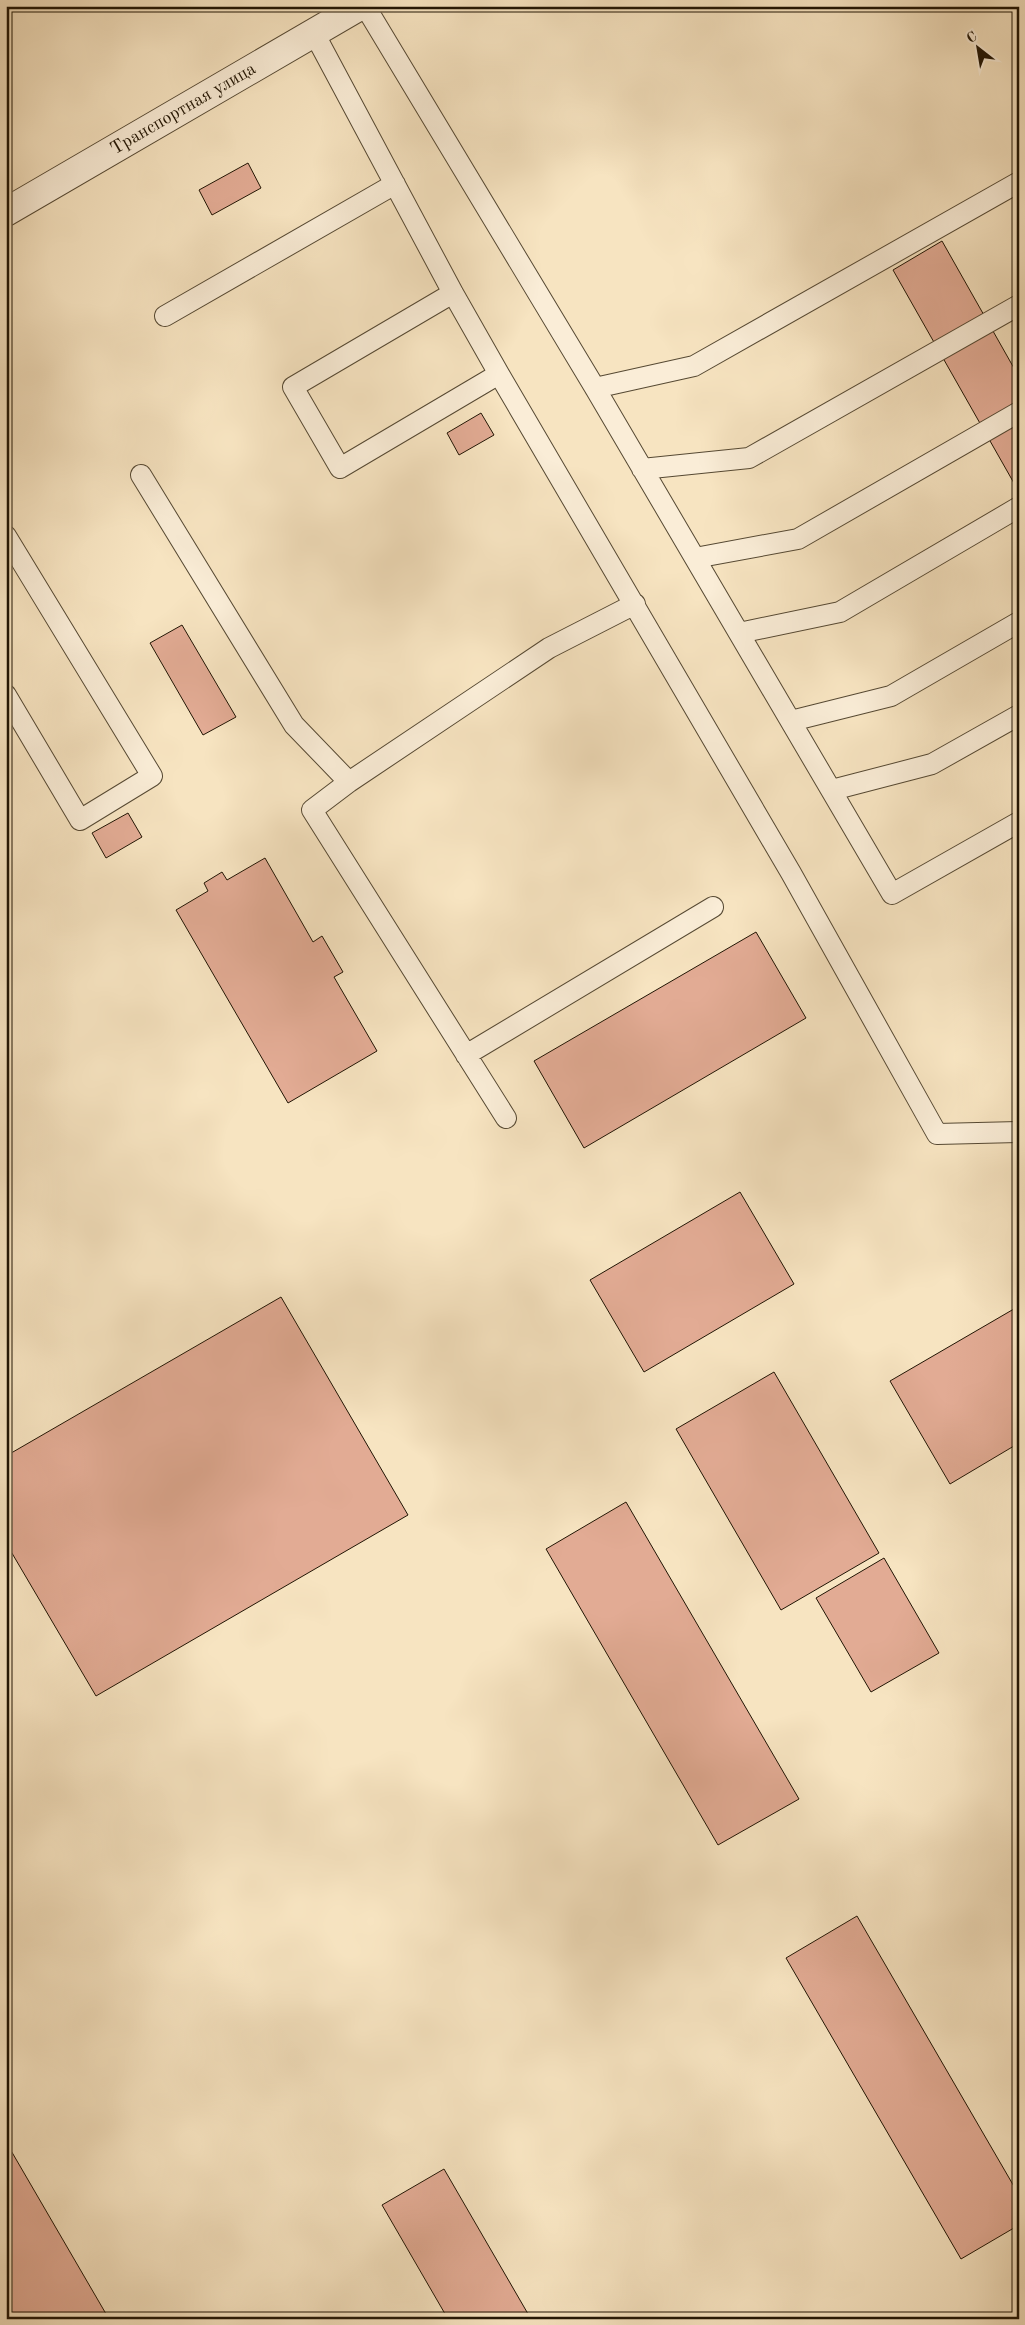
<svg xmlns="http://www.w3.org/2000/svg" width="1025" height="2325" font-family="'Old Standard TT',serif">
	<rect width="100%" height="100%" fill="#f7e4c1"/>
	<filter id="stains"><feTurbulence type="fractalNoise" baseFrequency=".004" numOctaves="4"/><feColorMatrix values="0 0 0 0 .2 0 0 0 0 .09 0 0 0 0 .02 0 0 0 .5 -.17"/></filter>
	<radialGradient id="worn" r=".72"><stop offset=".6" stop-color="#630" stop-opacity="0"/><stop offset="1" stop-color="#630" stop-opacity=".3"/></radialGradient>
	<path fill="#e2ab94" stroke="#211504" d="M248,163L261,188L212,215L199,190Z
		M942,241L1019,377V492L893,270Z
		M481,413L494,435L459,455L447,433Z
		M182,625L236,717L203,735L150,643Z
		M128,813L142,837L106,858L92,833Z
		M265,858L313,942L322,936L343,972L334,977L377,1051L288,1103L176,910L208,891L204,883L222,872L227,880Z
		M756,932L806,1018L584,1148L534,1061Z
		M740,1192L794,1284L644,1372L590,1280Z
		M281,1297L408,1515L96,1696L6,1543V1456Z
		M1019,1306V1443L950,1484L890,1381Z
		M774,1372L879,1553L781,1610L676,1429Z
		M626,1502L799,1799L718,1845L546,1549Z
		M884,1558L939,1653L871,1692L816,1598Z
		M857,1916L1019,2195V2225L961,2259L786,1958Z
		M6,2142L109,2319H6Z
		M444,2169L531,2319H448L382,2205Z"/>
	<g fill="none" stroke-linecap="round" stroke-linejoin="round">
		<defs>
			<path id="lane" d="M365,6L595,388L892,894L1019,822
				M314,33L453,293L499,374L791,873L937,1134L1019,1132
				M453,293L293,387L340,468L499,374
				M165,316L395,184
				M595,388L694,366L1019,182
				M642,469L749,458L1019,305
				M141,475L294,725L349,782
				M6,536L152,776L80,820L6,695
				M695,558L798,539L1019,412
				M739,633L840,612L1019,507
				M791,721L891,696L1019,622
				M832,790L932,764L1019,715
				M466,1055L713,907
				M506,1118L312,810L349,782L549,648L635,604"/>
			<g id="street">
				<path id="s1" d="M6,212L360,6"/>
			</g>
		</defs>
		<use href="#lane" stroke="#564933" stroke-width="22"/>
		<use href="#street" stroke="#564933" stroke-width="30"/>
		<use href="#lane" stroke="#faedd7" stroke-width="20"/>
		<use href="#street" stroke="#faedd7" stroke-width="28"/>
	</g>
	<g text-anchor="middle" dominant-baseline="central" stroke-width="4.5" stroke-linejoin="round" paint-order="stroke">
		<g font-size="18" fill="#211504" stroke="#faedd7">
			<text stroke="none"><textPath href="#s1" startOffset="205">Транспортная улица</textPath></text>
		</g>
	</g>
	<rect width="1025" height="2325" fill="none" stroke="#f7e4c1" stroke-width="25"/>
	<rect x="8" y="8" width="1010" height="2310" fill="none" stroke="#211504" stroke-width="2.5"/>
	<rect x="12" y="12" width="1000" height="2300" fill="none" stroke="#211504"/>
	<g transform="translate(978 48) rotate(329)" stroke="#faedd7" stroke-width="4" paint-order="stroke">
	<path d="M0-4L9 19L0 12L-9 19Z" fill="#211504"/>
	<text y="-8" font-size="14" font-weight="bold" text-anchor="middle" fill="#211504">С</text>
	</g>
	<rect width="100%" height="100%" filter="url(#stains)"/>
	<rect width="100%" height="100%" fill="url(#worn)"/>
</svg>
